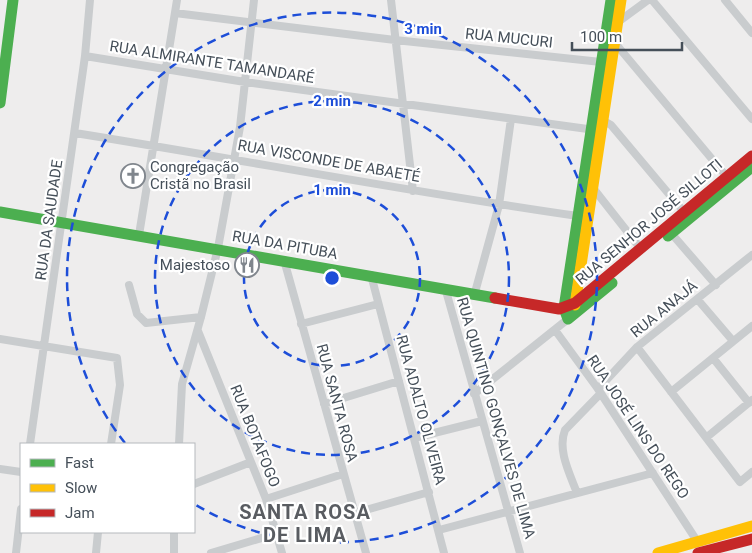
<svg xmlns="http://www.w3.org/2000/svg" width="752" height="553" font-family="Roboto,sans-serif">
	<rect width="100%" height="100%" fill="#eeeded"/>
	<g fill="none" stroke-linecap="round" stroke-linejoin="round">
		<path stroke="#c9ccce" stroke-width="8" d="M391,0L413,191
			M652,0L752,119
			M725,0L752,33
			M175,13L395,40L601,62
			M618,22L648,0
			M615,43L727,177
			M85,56L245,82L595,130
			M600,119L611,125L684,212
			M75,133C243,160 410,192 578,216
			M593,188L641,249
			M671,233L716,285
			M139,235L177,0
			M284,260L366,553
			M371,275L444,553
			M129,285L137,314L146,323L201,317
			M446,291L520,553
			M474,296L499,205L511,119
			M698,300L733,341
			M301,324L378,304
			M555,330L598,389L697,541
			M198,331L266,499L282,553
			M0,339L117,358L120,385L111,444
			M637,347L740,482L752,472
			M713,358L749,403
			M598,389L637,347L752,255
			M671,392L752,326
			M474,394L568,319
			M324,404L399,381
			M707,437L752,400
			M414,438L482,421
			M30,444L85,56L90,0
			M179,444L182,384L201,317L218,248L240,127L254,0
			M0,469L21,472
			M194,484L251,462
			M577,493C570,474 557,450 565,430L600,394
			M266,499L343,474
			M355,513L429,492
			M439,530L653,473
			M16,553L21,509
			M96,553L98,532
			M174,553V532
			M211,553L275,534"/>
		<path stroke="#4caf50" stroke-width="11" d="M611,0L564,308L568,319L612,283
			M0,103L13,0
			M0,212L495,298
			M668,236L752,167"/>
		<path stroke="#ffc107" stroke-width="11" d="M575,305L621,0
			M658,553L752,526"/>
		<path stroke="#c62828" stroke-width="11" d="M495,298L559,309L575,303L752,156
			M698,553L752,539"/>
	</g>
	<g fill="none" stroke="#1d4ed8" stroke-width="2.5" stroke-dasharray="9 6">
		<circle cx="332" cy="278" r="88"/>
		<circle cx="332" cy="278" r="177"/>
		<path d="M125 443A265 265 0 1 1 196 505"/>
	</g>
	<defs>
		<symbol id="church-ring" viewBox="-11 -11 22 22"><circle r="9.5" fill="#fff" stroke="#80868d" stroke-width="1.5"/><path d="M-1.2-6h2.4v3.5h3.3v2.4h-3.3V6h-2.4V-.1h-3.3v-2.4h3.3Z" fill="#80868d"/></symbol>
		<symbol id="restaurant-ring" viewBox="-11 -11 22 22"><circle r="9.5" fill="#fff" stroke="#80868d" stroke-width="1.5"/><path d="M-5-6h1v4h1v-4h1v4h1v-4h1v5L-1.5 .5V6h-2V.5L-5-1ZM5-6V6H3V1.5H1.5Q1.5-4 5-6Z" fill="#80868d"/></symbol>
	</defs>
	<g fill-rule="evenodd">
		<use href="#church-ring" x="119" y="162" width="28" height="28"/>
		<use href="#restaurant-ring" x="233" y="251" width="28" height="28"/>
	</g>
	<g text-anchor="middle" dominant-baseline="central" stroke-width="4.5" stroke-linejoin="round" paint-order="stroke">
		<g font-size="15" fill="#454f59" stroke="#fff">
			<text transform="translate(509 38) rotate(6)">RUA MUCURI</text>
			<text transform="translate(212 62) rotate(9)">RUA ALMIRANTE TAMANDARÉ</text>
			<text transform="translate(329 161) rotate(10)">RUA VISCONDE DE ABAETÉ</text>
			<text transform="translate(49 220) rotate(-82)">RUA DA SAUDADE</text>
			<text transform="translate(649 222) rotate(-40)">RUA SENHOR JOSÉ SILLOTI</text>
			<text transform="translate(285 245) rotate(10)">RUA DA PITUBA</text>
			<text transform="translate(664 309) rotate(-39)">RUA ANAJÁ</text>
			<text transform="translate(337 403) rotate(75)">RUA SANTA ROSA</text>
			<text transform="translate(421 410) rotate(75)">RUA ADALTO OLIVEIRA</text>
			<text transform="translate(496 418) rotate(74)">RUA QUINTINO GONÇALVES DE LIMA</text>
			<text transform="translate(638 427) rotate(56)">RUA JOSÉ LINS DO REGO</text>
			<text transform="translate(255 436) rotate(68)">RUA BOTAFOGO</text>
		</g>
		<g font-size="15" fill="#454f59" stroke="#fff" text-anchor="start">
			<text x="150" y="167">Congregação<tspan x="150" dy="17">Cristã no Brasil</tspan></text>
			<text x="230" y="265" text-anchor="end">Majestoso</text>
		</g>
		<g font-size="20" font-weight="bold" letter-spacing="1" fill="#595c61" stroke="#fff">
			<text x="305" y="512">SANTA ROSA<tspan x="305" dy="23">DE LIMA</tspan></text>
		</g>
	</g>
	<circle cx="332" cy="278" r="8" fill="#1d4ed8" stroke="#fff" stroke-width="2.5"/>
	<g font-size="15" text-anchor="middle" font-weight="bold" fill="#1d4ed8" stroke="#fff" stroke-width="4.5" stroke-linejoin="round" paint-order="stroke">
		<text x="423" y="34">3 min</text>
		<text x="332" y="106">2 min</text>
		<text x="332" y="195">1 min</text>
	</g>
	<rect x="20" y="443" width="175" height="90" fill="#ffffff" stroke="#b5b9bd"/>
	<rect x="30" y="459" width="25" height="8" fill="#4caf50" stroke="#b5b9bd"/>
	<text x="65" y="468" font-size="15" fill="#454f59">Fast</text>
	<rect x="30" y="484" width="25" height="8" fill="#ffc107" stroke="#b5b9bd"/>
	<text x="65" y="493" font-size="15" fill="#454f59">Slow</text>
	<rect x="30" y="509" width="25" height="8" fill="#c62828" stroke="#b5b9bd"/>
	<text x="65" y="518" font-size="15" fill="#454f59">Jam</text>
	<path d="M572 42v8h110v-8" fill="none" stroke="#454f59" stroke-width="2.5"/>
	<text x="580" y="42" font-size="15" fill="#454f59" stroke="#ffffff" stroke-width="4" paint-order="stroke">100 m</text>
</svg>
